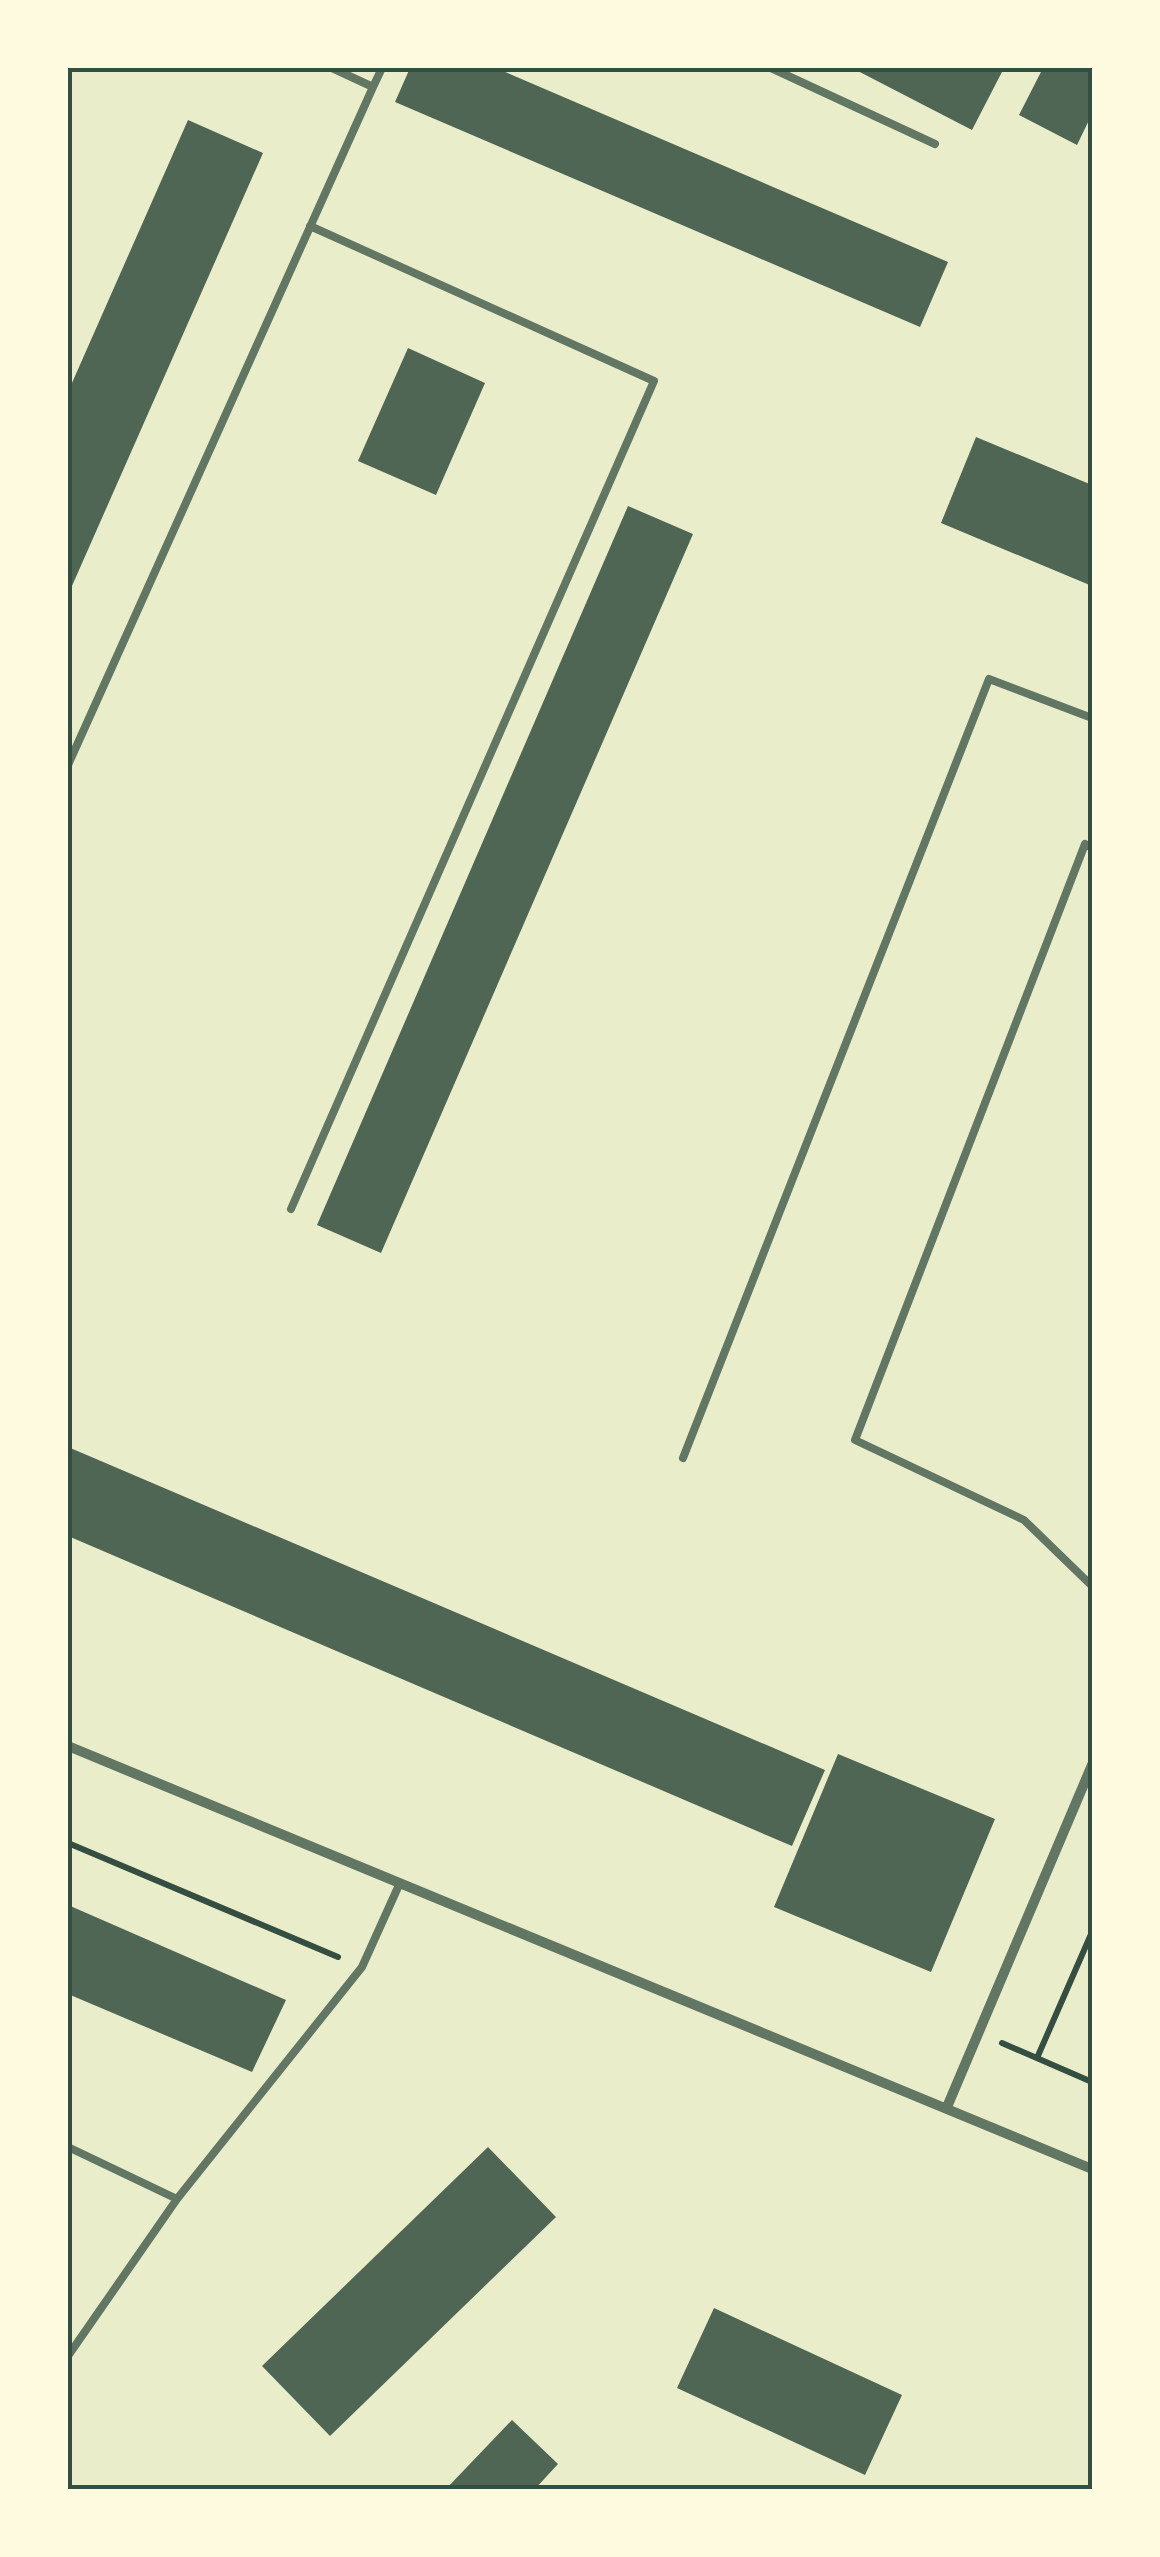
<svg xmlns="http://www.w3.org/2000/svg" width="1160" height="2557" font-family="Overpass,sans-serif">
	<rect width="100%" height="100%" fill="#e9edc9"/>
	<path fill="#4f6655" d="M410,68H496L948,262L920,327L395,102Z
		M852,68H1004L972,130Z
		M1043,68H1092V114L1077,145L1019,115Z
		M188,120L263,153L68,595V392Z
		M408,348L485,383L436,495L358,461Z
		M976,437L1092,485V586L941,523Z
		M628,506L693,534L381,1253L317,1225Z
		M68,1447L825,1770L792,1846L68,1536Z
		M838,1754L995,1819L931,1972L774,1907Z
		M68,1905L286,2000L252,2072L68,1994Z
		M488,2147L556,2217L330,2436L262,2366Z
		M714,2308L902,2395L865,2475L677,2388Z
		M512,2420L558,2464L534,2490H445Z"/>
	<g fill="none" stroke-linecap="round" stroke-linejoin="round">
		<path stroke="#344e41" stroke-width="6" d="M68,1843L338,1957
			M1002,2043L1092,2082
			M1037,2058L1092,1932"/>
		<path stroke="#617663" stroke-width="8" d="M771,68L935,144
			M373,87L382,68
			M68,765L373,87L332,68
			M1092,848L1085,844L855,1440L1024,1520L1092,1586
			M291,1209L654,381L310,226
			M683,1458L989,679L1092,718
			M68,2147L177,2199
			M68,2356L177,2199L362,1967L399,1885"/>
		<path stroke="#617663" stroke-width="10" d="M68,1746L1092,2169
			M947,2107L1092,1765"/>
	</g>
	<rect width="1160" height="2557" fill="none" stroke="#fefae0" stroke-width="140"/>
	<rect x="70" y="70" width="1020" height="2417" fill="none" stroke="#344e41" stroke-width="4"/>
</svg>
